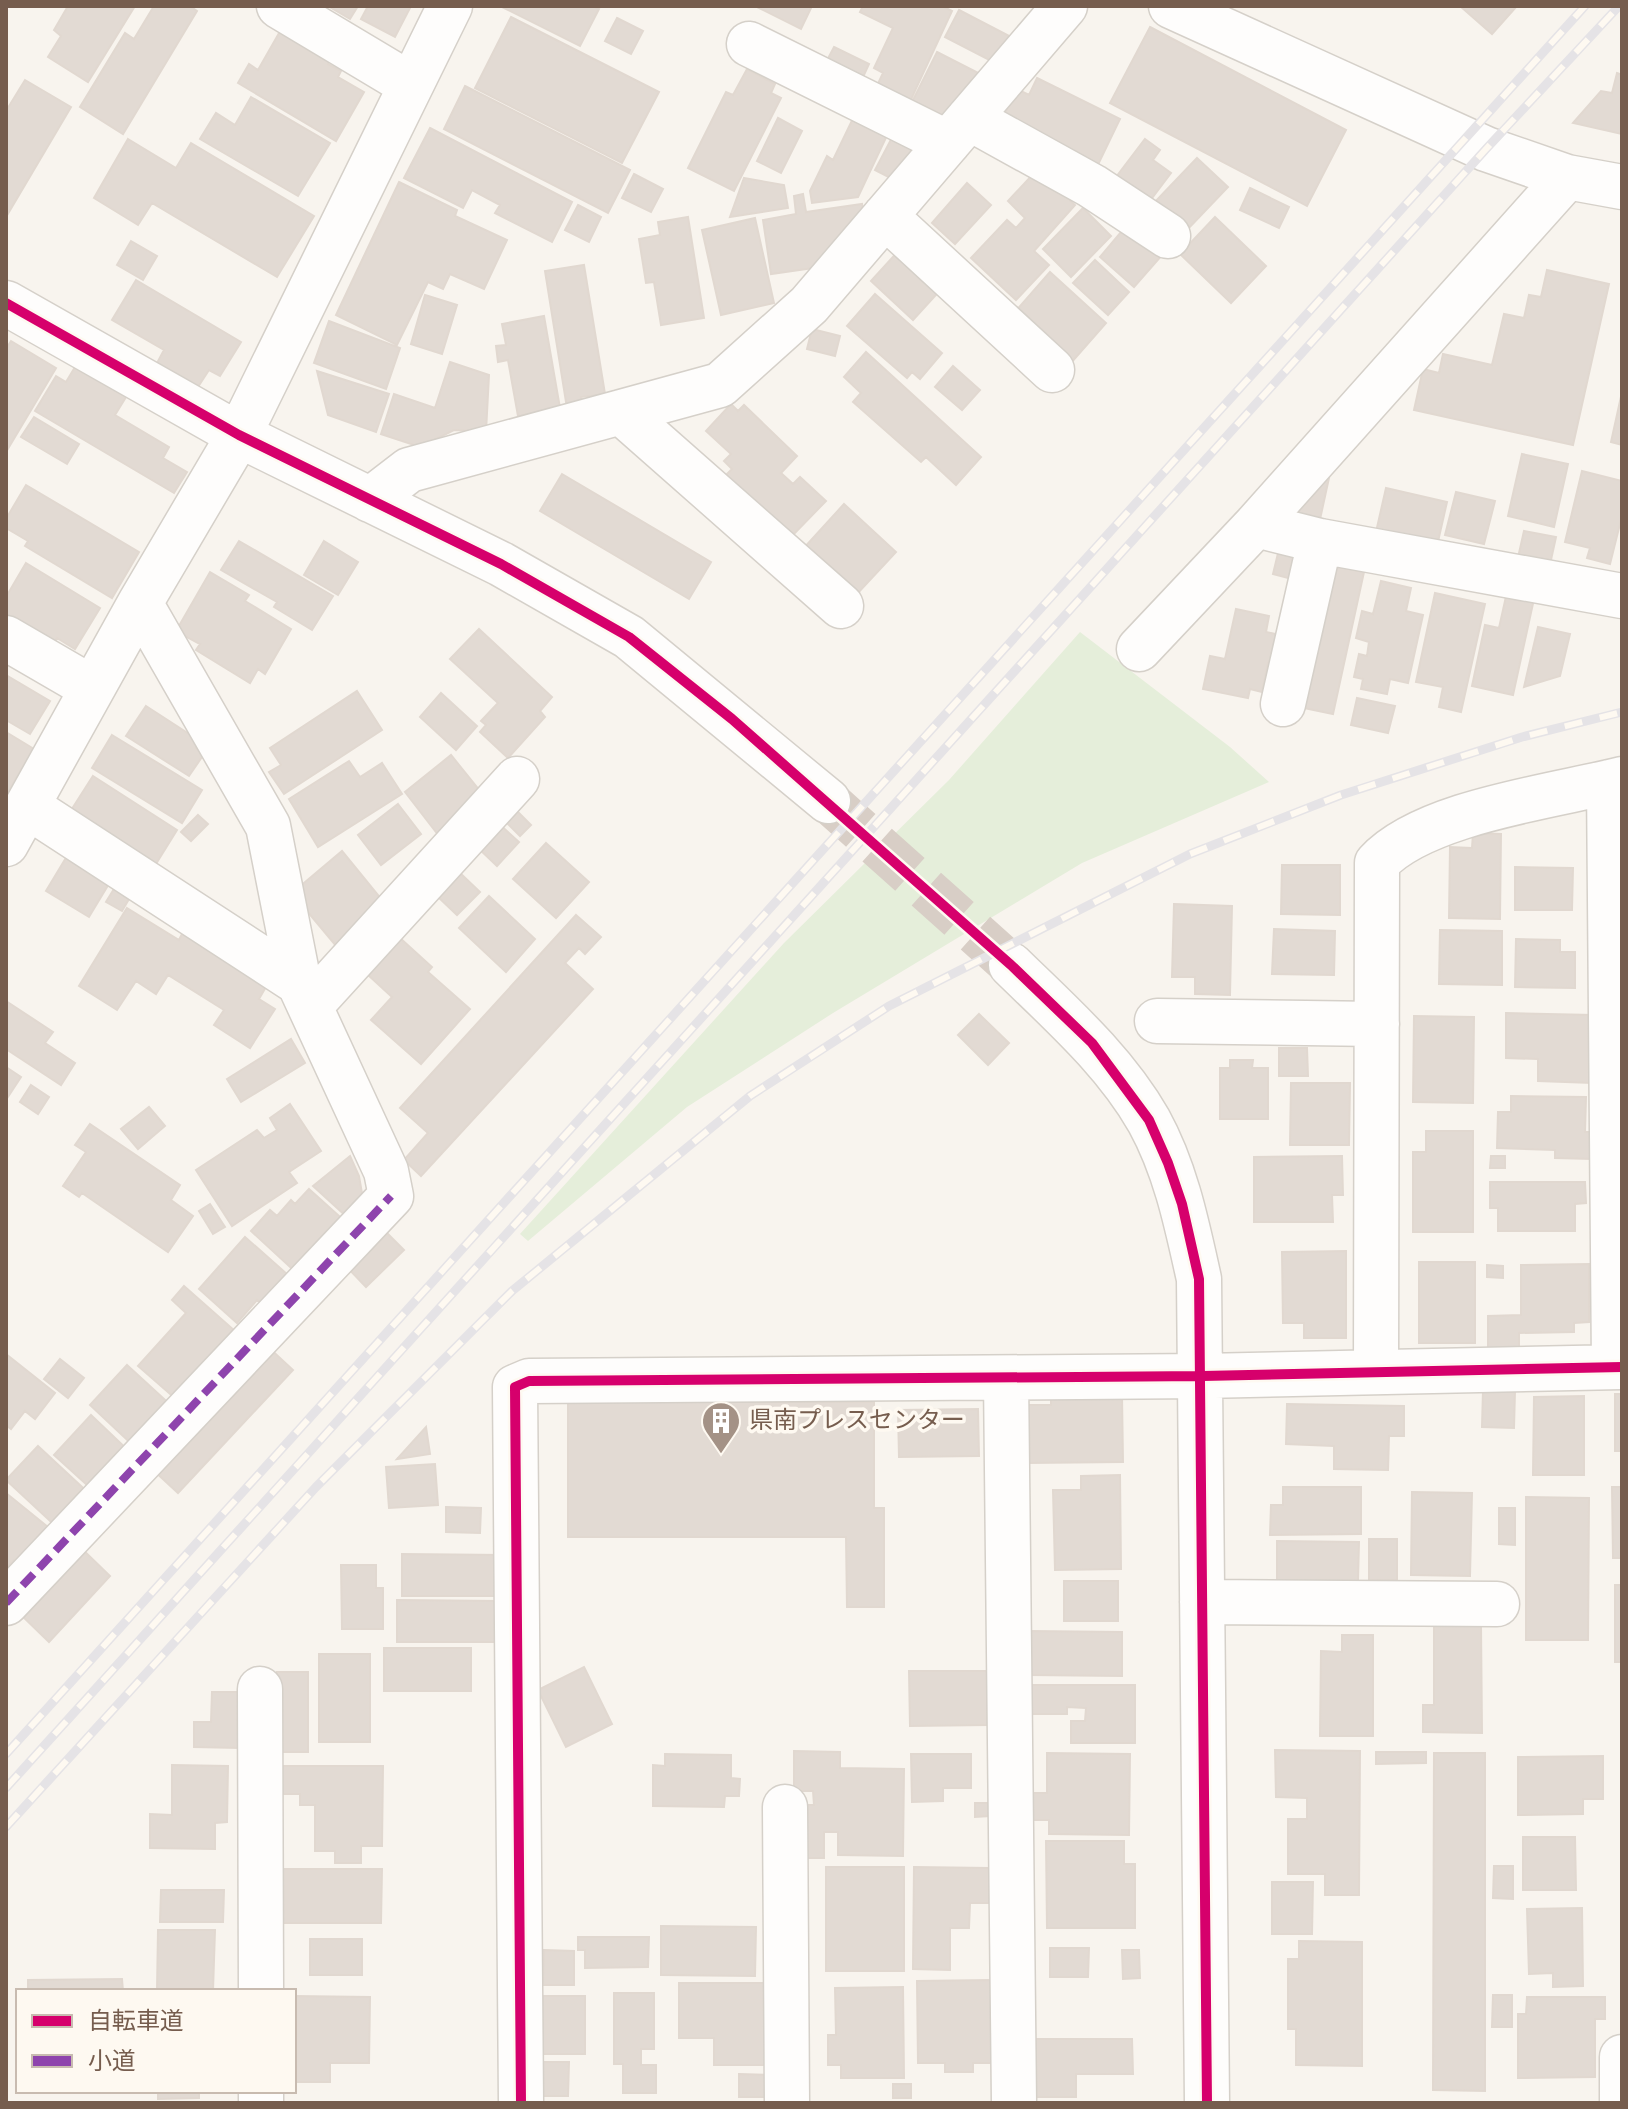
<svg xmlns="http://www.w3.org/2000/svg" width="1628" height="2109" font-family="'Alegreya Sans','Noto Sans JP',sans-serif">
	<rect width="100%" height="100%" fill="#f8f4ee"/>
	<path fill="#e5eeda" d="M1080,632L1230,747L1269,782L1082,863L833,1013L687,1107L528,1241L520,1234L784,943L949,780Z"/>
	<path fill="#e2dad3" stroke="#e1d8d0" stroke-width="2" d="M68,6H135L88,82L48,57L61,36L54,30Z
		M154,6H190L197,11L123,134L80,107L125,33L134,39Z
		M328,6H358L350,19Z
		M368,6H411L395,37L361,19Z
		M500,6H592L599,9L580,46Z
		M755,6H812L801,29Z
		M863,6H942L952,11L908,106L875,90L883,73L874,68L893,28L860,12Z
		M1460,6H1517L1492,34Z
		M959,10L1011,37L997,64L945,37Z
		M511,17L659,92L622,163L475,88Z
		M617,18L643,31L631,54L605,41Z
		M283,26L333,55L328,64L341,71L338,77L364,92L336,141L238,83L249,64L258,70Z
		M1150,27L1346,130L1307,206L1110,103Z
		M834,47L869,64L859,86L823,68Z
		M937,52L982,75L946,130L908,110Z
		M747,69L775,84L771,93L781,98L734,191L688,168L726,92L733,95Z
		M1617,73L1622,75V134L1573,123L1601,91L1612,93Z
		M1037,78L1120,119L1094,173L999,125L1017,89L1029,95Z
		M25,80L71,107L6,217V111Z
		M465,86L630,170L608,213L444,129Z
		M251,97L330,143L298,196L200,139L216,113L235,125Z
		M857,110L891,127L858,197L812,203L810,191L827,156L833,160Z
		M778,118L802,131L781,173L757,161Z
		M430,128L572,202L552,242L495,213L500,205L472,190L463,208L404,178Z
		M897,128L927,144L906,186L875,170Z
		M128,139L176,168L191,143L314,216L277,277L152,203L138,225L94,198Z
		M1145,139L1160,150L1153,160L1171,173L1146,206L1113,181Z
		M1197,158L1228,187L1184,233L1153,204Z
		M1037,170L1075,205L1034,251L1049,265L1016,300L971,258L1007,220L1016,228L1025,218L1008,201Z
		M634,174L663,189L651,212L622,198Z
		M744,178L784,185L788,208L730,217Z
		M399,182L457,210L455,216L507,240L484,289L450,274L443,289L428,282L397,345L336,315Z
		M967,183L991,205L955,244L932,223Z
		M1250,188L1289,207L1279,228L1240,210Z
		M803,194L806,212L862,204L864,222L820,267L771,274L763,220L796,214L794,196Z
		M578,205L601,217L589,242L565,230Z
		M1083,208L1111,236L1071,277L1043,249Z
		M688,217L704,318L661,325L654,282L646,283L639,239L660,235L658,222Z
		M1215,217L1266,266L1231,303L1180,254Z
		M755,218L774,303L721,315L702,230Z
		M1127,225L1162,255L1134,287L1100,257Z
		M131,241L157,256L143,280L117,265Z
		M902,247L944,286L913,320L871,281Z
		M1095,260L1129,292L1108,315L1073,283Z
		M584,265L605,394L581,397L583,405L567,408L545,271Z
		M1547,270L1609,284L1573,445L1414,410L1423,369L1439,373L1443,354L1492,365L1504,314L1524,318L1529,295L1541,297Z
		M1050,272L1106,323L1070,364L1014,313Z
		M136,280L241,342L220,376L209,370L198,387L157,363L164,350L112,320Z
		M875,294L942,353L920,379L912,372L907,378L847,326Z
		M425,295L457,305L442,354L411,344Z
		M544,316L560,408L518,416L508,360L498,362L496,346L506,345L502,324Z
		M329,321L400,348L386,389L314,363Z
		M812,329L840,336L835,356L807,349Z
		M11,341L56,368L6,452V349Z
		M866,352L981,457L956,485L926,457L921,462L853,402L861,393L844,377Z
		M450,362L489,375L486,432L454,430L420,447L381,434L394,394L435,408Z
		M953,366L980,390L962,410L935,387Z
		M75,367L126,397L115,415L169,447L163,458L187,472L174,493L35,411L56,376L66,382Z
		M317,371L389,394L376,432L328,415Z
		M1622,392V445L1611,442Z
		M731,404L738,411L744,405L797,456L781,473L793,484L800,477L826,501L788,540L723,478L732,469L724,461L731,454L706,431Z
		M34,417L79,444L67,464L21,437Z
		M1522,454L1568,464L1554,527L1508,516Z
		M1582,471L1622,481V516L1610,564L1587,558L1590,548L1565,542Z
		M562,474L711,562L689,599L540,511Z
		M1317,475L1329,478L1319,524L1288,517Z
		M26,485L139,552L112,598L25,546L28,541L6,528V519Z
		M1386,488L1447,502L1437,546L1376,532Z
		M1456,492L1495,501L1484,544L1445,535Z
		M844,504L896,552L858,593L803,549Z
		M1524,531L1556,537L1549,569L1517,562Z
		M239,541L333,596L312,630L274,607L277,602L221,570Z
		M324,541L358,562L338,595L304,575Z
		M1280,545L1303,550L1296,580L1273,574Z
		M26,563L100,608L75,649L57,638L52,646L6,618V597Z
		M1331,565L1364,572L1333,714L1299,707Z
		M210,572L249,595L245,601L291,629L265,674L258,669L250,683L196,650L200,644L176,631Z
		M1381,581L1411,588L1406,611L1423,615L1408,683L1390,679L1387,694L1361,689L1363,679L1354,677L1359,654L1367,656L1369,642L1356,638L1362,611L1373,614Z
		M1507,592L1534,599L1513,695L1472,686L1485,625L1499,628Z
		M1435,593L1485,604L1461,712L1439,707L1443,687L1416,682Z
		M1236,609L1269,616L1266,632L1280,635L1274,665L1268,663L1262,692L1250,689L1248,698L1203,689L1210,656L1225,659Z
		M1538,627L1570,634L1560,676L1524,687Z
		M479,629L552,697L540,711L545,717L508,758L480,732L486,725L481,721L498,703L450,659Z
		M6,675L50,701L30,734L6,720Z
		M357,691L382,730L284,794L269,772L281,765L270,748Z
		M441,693L477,726L456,750L420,717Z
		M1357,698L1395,706L1388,733L1351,725Z
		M146,706L200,741L196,748L204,754L189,776L126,736Z
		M6,732L34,749L8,792L6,791Z
		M112,735L202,790L182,823L92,768Z
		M451,755L480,791L439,836L405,792Z
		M349,761L360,777L382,763L402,794L318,847L289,799Z
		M93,776L177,830L154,867L70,812Z
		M398,804L421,834L381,865L358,835Z
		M515,809L531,825L520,836L504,820Z
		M198,815L208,824L191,841L181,832Z
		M498,823L519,842L497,866L476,846Z
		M1473,833L1501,834L1500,919L1449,918L1450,847L1472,848Z
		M546,843L589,882L556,918L513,879Z
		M342,851L386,905L337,947L292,893Z
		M67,856L110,882L89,917L46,891Z
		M1282,865H1340V915L1281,914Z
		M1515,867L1573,868L1572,910H1515Z
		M459,872L480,892L457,915L437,896Z
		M114,889L129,899L122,911L106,902Z
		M489,896L535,939L506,972L459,928Z
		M1174,904L1232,906L1230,995L1195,994V977H1172Z
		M127,908L179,940L183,932L267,985L259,999L275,1009L250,1048L214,1025L224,1010L168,975L156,994L136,981L117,1010L79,986Z
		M576,915L601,937L585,954L579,948L565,963L593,989L421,1176L404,1160L428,1133L400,1108Z
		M1274,929L1335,931L1334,975L1272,974Z
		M1440,930L1502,931V985L1439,984Z
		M400,938L432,967L428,972L470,1009L421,1064L371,1020L392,997L368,975Z
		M1516,939L1560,940V952H1575V988L1515,987Z
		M6,1001L53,1032L45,1043L75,1063L61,1085L6,1049Z
		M1506,1013L1593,1015L1592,1083L1538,1081V1059L1506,1058Z
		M979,1014L1009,1043L988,1065L958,1035Z
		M1414,1016L1474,1017L1473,1103L1413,1102Z
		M291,1039L305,1063L241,1102L227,1079Z
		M1279,1048H1307L1308,1076H1279Z
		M1230,1060H1253L1252,1068H1268V1119H1220V1068H1230Z
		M6,1067L21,1077L6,1100Z
		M1291,1083H1350L1349,1145H1290Z
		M31,1085L49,1097L38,1114L20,1102Z
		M1511,1096L1586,1097L1585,1132H1593L1592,1159L1555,1158V1150L1497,1148L1498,1112H1511Z
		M290,1104L321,1151L289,1172L297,1183L232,1226L196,1170L257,1130L264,1138L277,1130L270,1118Z
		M149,1107L165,1126L138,1149L121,1129Z
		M90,1124L180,1185L171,1200L193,1216L168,1252L82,1193L79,1197L63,1186L86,1152L75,1145Z
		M1426,1131H1473V1232H1413V1152H1426Z
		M350,1156L359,1176L363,1199L347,1217L313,1186Z
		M1342,1156L1343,1195H1332L1333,1222H1254V1157Z
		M1491,1156H1505V1168H1490Z
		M1490,1182H1585L1586,1203L1575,1204V1231H1498V1208H1490Z
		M309,1189L348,1224L301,1277L251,1231L270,1210L277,1216L291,1200L295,1204Z
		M210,1204L225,1227L213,1234L199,1211Z
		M381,1227L404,1250L366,1287L344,1264Z
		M245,1237L288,1275L262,1304L257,1300L237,1323L199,1289Z
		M1346,1251V1338H1304V1323H1283L1282,1252Z
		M1419,1262H1475V1343H1419Z
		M1589,1264V1322L1574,1323V1332L1519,1333V1352H1488V1316L1521,1315V1265Z
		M1487,1265L1503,1266V1278L1487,1277Z
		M184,1286L244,1339L184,1406L138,1366L186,1313L172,1300Z
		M266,1345L293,1370L178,1493L152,1469Z
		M6,1354L55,1393L35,1419L25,1411L11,1429L6,1425Z
		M60,1359L84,1378L68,1398L44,1379Z
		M127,1365L175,1409L137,1449L90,1405Z
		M1483,1390L1515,1391L1514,1428L1482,1427Z
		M1615,1394H1622V1451H1615Z
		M1051,1395H1122L1123,1462L1028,1463L1026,1405H1051Z
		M1584,1396V1475H1533L1534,1397Z
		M568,1401L874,1402V1508H884V1607H847L846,1537H568Z
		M1287,1404L1404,1406V1436H1389L1388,1470L1334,1469V1446L1286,1444Z
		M978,1409L979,1456L899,1457L898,1410Z
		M91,1415L133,1455L97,1494L54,1455Z
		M426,1427L430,1454L397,1459Z
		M38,1446L94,1498L62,1532L6,1480Z
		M435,1464L438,1505L389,1508L386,1467Z
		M1120,1475L1121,1569L1055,1570L1053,1490H1081V1476Z
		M1283,1487H1361V1534L1270,1535L1271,1505H1283Z
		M1612,1487H1622V1558H1613Z
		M1412,1492L1472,1493L1470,1576L1411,1575Z
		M6,1493L59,1536L29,1572L14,1560L6,1569Z
		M1526,1497L1589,1498L1588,1640H1526Z
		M446,1507L481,1508L480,1533L446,1532Z
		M1499,1508H1515V1545L1499,1544Z
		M1369,1539H1397V1580H1369Z
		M1277,1541L1359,1542L1358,1581L1277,1580Z
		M80,1547L110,1576L49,1642L18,1612Z
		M402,1554L504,1555V1596H402Z
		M341,1565H376V1588H383V1629H342Z
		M1064,1581H1118V1621H1064Z
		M1615,1585H1622V1662H1615Z
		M397,1600L499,1601V1642H397Z
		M1434,1625H1481L1482,1733L1423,1732V1705H1434Z
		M1029,1631L1122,1632V1676L1029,1675Z
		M1342,1635H1373V1736H1320L1321,1651L1342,1652Z
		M384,1648H471V1691H384Z
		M319,1654H370V1742H319Z
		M584,1667L612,1724L566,1747L538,1690Z
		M909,1671H987L988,1725L910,1726Z
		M277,1672H308V1752H276Z
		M1030,1685H1135V1743H1071V1721H1085L1086,1708L1067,1707V1714H1030Z
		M212,1692H240L239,1748L194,1747V1722H211Z
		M1275,1750L1360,1751L1359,1895H1325V1874H1288V1819H1307V1798L1276,1797Z
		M794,1751L840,1752V1768L904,1769L903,1856L838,1855V1832H824V1858H800V1805H814L813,1791H794Z
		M1376,1752H1426V1763L1376,1764Z
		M1047,1753L1130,1754L1129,1835L1049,1834V1820H1030V1793H1047Z
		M1434,1753H1485V2091L1433,2090Z
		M665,1754L731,1755V1778L740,1779L739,1796H725L724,1807L653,1806V1765L665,1766Z
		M911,1754H971V1788H943V1801L912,1802Z
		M1603,1756V1799H1583V1814L1518,1815V1757Z
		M172,1765L228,1766L227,1822L215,1823V1849L150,1848V1814L172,1815Z
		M277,1766H383L382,1846H361V1863H335V1851H315V1805H300V1794H276Z
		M975,1803H989L990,1816L975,1817Z
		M1523,1837H1575L1576,1890H1523Z
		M1046,1841H1124V1864H1135V1928H1047Z
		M1494,1866H1513V1899L1493,1898Z
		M826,1867H904V1971H826Z
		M914,1867L989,1868V1903H970L969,1928H950V1970L913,1969Z
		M279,1869H382L381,1923H279Z
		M1272,1882H1313L1312,1934H1272Z
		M161,1890H224L223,1922H160Z
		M1582,1908L1583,1986L1553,1987V1973L1529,1974L1527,1909Z
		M661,1926L756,1927L755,1976L661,1975Z
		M158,1930H215L213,1991H157Z
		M578,1937H649L648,1967L585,1968V1950H578Z
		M310,1939H362V1975H310Z
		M1299,1941L1362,1942V2066L1296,2065V2029H1288V1959H1299Z
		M1050,1948H1089L1088,1977H1050Z
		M544,1950L574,1951V1985H543Z
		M1122,1950H1139L1140,1978L1123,1979Z
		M122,1979L123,1991H28V1980Z
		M991,1980L992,2063H973V2072H945V2063H918L917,1981Z
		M679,1983H770V2065H714V2038H679Z
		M903,1987L904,2078H841V2065H828V2035H836L835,1988Z
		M614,1993H654V2049H641V2065H656V2093H623V2064H614Z
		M1493,1995H1512V2027H1492Z
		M294,1996L370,1997L369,2063H330V2082H294Z
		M543,1996H585V2054H543Z
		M1527,1997H1605V2019H1595V2077L1518,2078V2014H1526Z
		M1032,2039H1132L1133,2074H1076V2097H1032Z
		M541,2062H569L568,2096H541Z
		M739,2074L769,2075V2097H739Z
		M893,2084H911V2098H893Z
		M158,2091H199V2098L158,2099Z"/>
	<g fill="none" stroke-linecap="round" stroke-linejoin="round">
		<path stroke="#d8cec6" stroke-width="44" stroke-dasharray="44 22" stroke-linecap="butt" d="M828,801L1011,965"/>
		<defs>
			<path id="minor" d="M279,6L411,85
				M1171,6L1486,149L1567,177L1622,187
				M749,44L948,143
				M969,118L1092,186L1168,236
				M885,216L1052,370
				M6,303L239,435L501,564L629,637L828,801
				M621,412L841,606
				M370,500L409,470L720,385L809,305L1065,6
				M1256,525L1320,541L1622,596
				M6,638L92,688
				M1139,649L1256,525L1567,177
				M1283,704L1320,541
				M1609,782L1614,1367
				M27,806L299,983
				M6,844L140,603L239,435L450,6
				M1011,965C1060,1013 1114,1060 1149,1121C1176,1170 1187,1225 1199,1279L1207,2103
				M310,1006L517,779
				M1157,1021L1377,1024
				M1376,1372L1377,863C1423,812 1555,796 1622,779
				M1006,1378L1014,2103
				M1202,1602L1497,1604
				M6,1603L391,1196L386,1171L299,983L268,826L140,603
				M260,1689L261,1991
				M785,1807L787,2103
				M261,2091V2103
				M521,2103L515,1387L529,1381L1203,1376L1622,1367
				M1622,2103V2057"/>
		</defs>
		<use href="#minor" stroke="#d5d0c9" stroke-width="47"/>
		<use href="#minor" stroke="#fefdfc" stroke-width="44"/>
		<defs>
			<path id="rail" d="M6,1754L1585,6
				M6,1788L1486,149L1619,6
				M6,1827L316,1487L512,1291L750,1096L889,1006L1190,854L1341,795L1522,737L1622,712"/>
		</defs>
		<use href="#rail" stroke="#e5e3e6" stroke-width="9"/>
		<use href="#rail" stroke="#fef9f1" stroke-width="6" stroke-dasharray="18" stroke-linecap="butt"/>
		<path stroke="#8e44ad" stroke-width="8" stroke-dasharray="16 8" stroke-linecap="butt" d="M6,1603L391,1196"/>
		<defs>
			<path id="cycleway" d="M6,303L239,435L501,564L629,637L732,719L1011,965L1092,1043L1149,1120L1168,1163L1182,1204L1199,1279L1207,2103
				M521,2103L515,1387L529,1381L1203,1376L1622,1367"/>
		</defs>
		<use href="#cycleway" stroke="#fef9f1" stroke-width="15"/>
		<use href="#cycleway" stroke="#d6006c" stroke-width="10"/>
	</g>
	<defs>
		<symbol id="building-pin" viewBox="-11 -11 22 30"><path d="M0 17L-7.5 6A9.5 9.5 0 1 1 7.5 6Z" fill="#a49286" stroke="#fef9f1"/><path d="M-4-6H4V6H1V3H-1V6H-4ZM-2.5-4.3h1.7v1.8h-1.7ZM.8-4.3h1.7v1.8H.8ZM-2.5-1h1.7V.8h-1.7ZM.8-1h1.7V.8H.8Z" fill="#fff"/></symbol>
	</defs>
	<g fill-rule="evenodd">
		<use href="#building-pin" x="699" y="1399" width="44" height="60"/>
	</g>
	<g text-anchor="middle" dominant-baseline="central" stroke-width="7" stroke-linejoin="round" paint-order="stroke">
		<g font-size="24" fill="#765d4e" stroke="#fef9f1" text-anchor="start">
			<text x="749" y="1421">県南プレスセンター</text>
		</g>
	</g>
	<rect width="1628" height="2109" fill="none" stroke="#765d4e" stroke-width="16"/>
	<rect x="16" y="1989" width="280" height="104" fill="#fef9f1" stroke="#c8bbb0" stroke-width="2"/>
	<rect x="32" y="2015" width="40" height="12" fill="#d6006c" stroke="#c8bbb0" stroke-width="2"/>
	<text x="88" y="2029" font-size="24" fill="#765d4e">自転車道</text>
	<rect x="32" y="2055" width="40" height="12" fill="#8e44ad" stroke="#c8bbb0" stroke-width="2"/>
	<text x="88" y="2069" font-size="24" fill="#765d4e">小道</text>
</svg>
